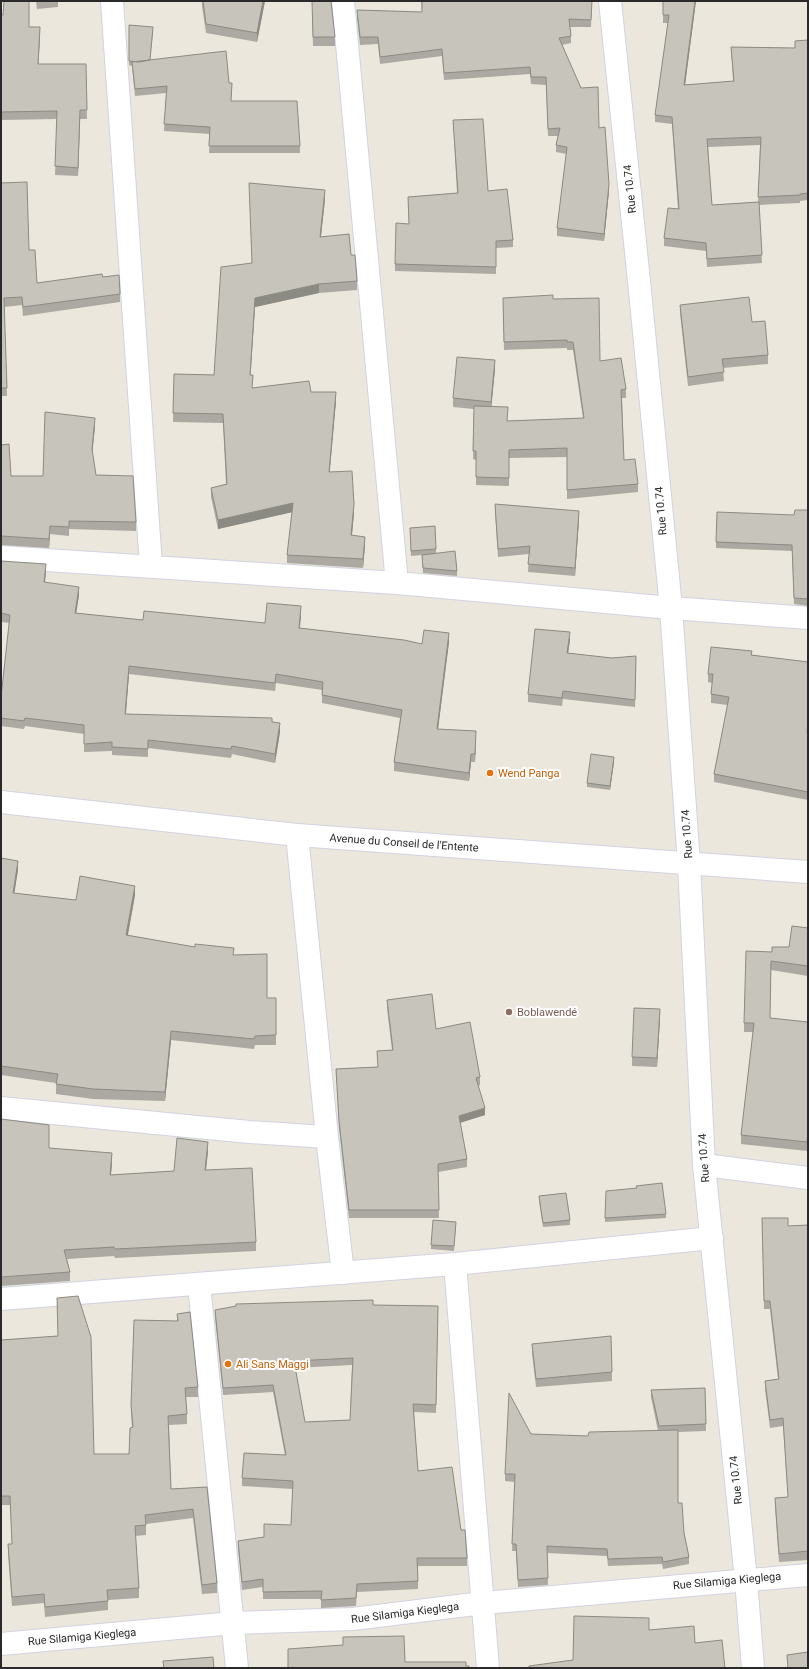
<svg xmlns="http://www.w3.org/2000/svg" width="809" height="1669" font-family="Roboto,sans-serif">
	<rect width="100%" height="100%" fill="#ebe7dc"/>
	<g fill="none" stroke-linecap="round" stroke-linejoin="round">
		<defs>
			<path id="minor" d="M112,1L151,566
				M343,1L397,583
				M1,557L397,583L671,608L808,618
				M297,835L327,1137L343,1273
				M1,1108L249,1132L327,1137
				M704,1165L808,1178
				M455,1264L488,1668
				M199,1284L237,1668
				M1,1299L455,1264L712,1238
				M1,1644L233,1623L353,1619L483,1603L808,1575"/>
			<path id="tertiary" d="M1,802L297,835L808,872"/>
			<path id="secondary" d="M610,1L639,281L671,608L689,864L704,1165L746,1580L753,1668"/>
		</defs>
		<use href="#minor" stroke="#d2d2e2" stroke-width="24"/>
		<use href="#tertiary" stroke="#d2d2e2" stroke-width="24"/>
		<use href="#secondary" stroke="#d2d2e2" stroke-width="24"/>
		<use href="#minor" stroke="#fff" stroke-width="22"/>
		<use href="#tertiary" stroke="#fff" stroke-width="22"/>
		<use href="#secondary" stroke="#fff" stroke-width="22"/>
	</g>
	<path fill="#aba9a1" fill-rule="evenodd" d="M36,1H58V7L37,9Z
		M202,1H265L257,42L206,33L202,6Z
		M421,1H592L591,27H570L571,36V43L562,45L599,128L609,191L604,241L557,236V228L567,154L556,152V145L558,136H548L546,85L531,84L530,74L444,80L442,56L380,64L378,44L360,45L357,18V10L422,12Z
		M663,1H696L685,85L733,81L731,47L795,48V41L808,40V200L800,201V203L759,205L762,263L707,267L706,251L664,246V238L678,209L672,124L655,122V115L668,23H663ZM760,145L758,202L712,205L708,147Z
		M312,10L335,37V46H313Z
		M1,15L29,27L40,36L38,64H86L87,119H80L78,176L55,175L57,119L1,120Z
		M129,25L153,32L150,60L229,83L232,90L231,101L300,146V153H209L210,134L164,131L166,93L135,96L132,66L129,65Z
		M453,120L513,240V247L496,248V274L395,271V264L409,224L408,197L457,193Z
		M1,183L29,250L37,283L103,277L120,294V302L23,316L22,305L4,307L7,396H1Z
		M325,199L321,237L351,255L357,281V290L319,293L255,307L250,375L252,388L311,392L336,401L329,472L354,513L352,535L365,545L363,568L287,563V555L292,512L218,529L211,497V488L226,484L223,423L173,422L174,374L214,375L251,263Z
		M553,299L600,361L626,389V398H622L624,460L638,484V492L567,499V457L509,458V486L476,485V460L473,459L474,409L453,407V398L495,369L491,407L508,421L583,418L573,350H567V348L504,350L503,306Z
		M680,305L768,355V364L723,368L724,381L688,386L680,313Z
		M95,426L92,452L96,475L136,522V531L69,529V536L50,534L49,548L1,545V445L11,476H43Z
		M495,504L579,519L575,576L528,572L529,554L498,557L495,512Z
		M808,510V606L794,604L792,551L716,548V542Z
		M410,533L436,549V553L457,571V576L423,573L422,555L411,556Z
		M1,561L46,572L45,582L79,595L76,613L143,620L265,623L301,614L300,628L422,644L449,642L438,729L476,739L475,762H471L469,781L394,771V762L400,718L322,703V690L276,683L275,691L129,674L126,714L272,722L280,732L275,763L232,754L231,758L148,748V757L112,755V751L84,752V734L25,726L24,729L1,726V697L10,623L1,622Z
		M570,640L568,653L612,658L636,656L635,707L563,699L562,706L528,702V694Z
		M752,655L808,662V800L714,782V774L728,705L711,703V694L712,683L708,682V674Z
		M614,762L610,790L587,787V783Z
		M1,858L18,870L14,893L76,900L135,895L128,935L234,955L267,998H276V1045H255L254,1049L171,1040L165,1101L93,1099L56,1094V1083L1,1075Z
		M808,928V976L771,970L770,1018L808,1022V1142L807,1151L741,1144V1135L753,1032H744V1023L772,952L789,947Z
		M387,1000L436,1029L480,1077V1085L478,1086L485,1115L460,1123L467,1159V1167L438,1172L439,1218H349L339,1128L336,1069L378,1067L377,1051L392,1050L387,1008Z
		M660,1018L657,1067L632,1066V1057Z
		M1,1119L49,1148L112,1163L111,1175L174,1171L208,1151L206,1170L256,1242V1251L115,1258L114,1256L67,1259L70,1272V1281L1,1286Z
		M539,1196L570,1220V1225L543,1227L539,1201Z
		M666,1214V1218L605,1222V1218Z
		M762,1218L788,1226L808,1225V1560L779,1562L775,1507V1498L788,1497L783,1426L770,1428L765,1389V1381L778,1379L770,1309H764Z
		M456,1226L454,1251L431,1249V1245Z
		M57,1298L94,1454H129L132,1427L131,1414V1405L177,1321V1314L198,1387V1397H186L187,1414V1424L169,1425L171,1489L207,1487L217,1583V1593L202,1594L193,1518L146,1524V1535L135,1536L139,1588V1598L108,1600V1610L45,1617L44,1603L12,1606L8,1554V1544H12L10,1505H1V1340L58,1336Z
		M373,1305L438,1306L436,1413L414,1412L418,1471L461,1530L467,1558V1566H418V1589L357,1592L356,1606L321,1608V1599H263V1587L242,1590L238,1548V1541L264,1537L291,1525L293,1489L242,1486V1478L285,1455L273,1392L223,1395L215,1317V1310ZM352,1365L350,1420L305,1422L295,1368Z
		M611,1336L612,1381L536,1387L532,1353V1344Z
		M705,1388L706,1431L678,1432V1503L689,1557V1564L663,1569L662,1564L608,1566L607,1556L547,1553L548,1585L518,1587L516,1551H512L515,1482L505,1481V1474L531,1434L588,1436L658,1431L651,1397V1390Z"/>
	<path fill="#8b8a83" d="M263,1H265L257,42V33Z
		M695,1H696L684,93V85Z
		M40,27V36L38,73V64Z
		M80,110V119L78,176V168Z
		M609,184V191L604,241V234Z
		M325,190V199L320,245V237Z
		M319,284V293L255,307L250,384V375L255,298Z
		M495,360V369L491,411V402Z
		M336,392V401L329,481V472Z
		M95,418V426L92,457V449Z
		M293,503V512L218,529V520Z
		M354,504V513L351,544V535Z
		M579,511V519L575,576V568Z
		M50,526V534L49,548V539Z
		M365,537V545L363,568V559Z
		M46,564V572L44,590V582Z
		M79,587V595L75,621V613Z
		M301,606V614L299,636V628Z
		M570,632V640L567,661V653Z
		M449,633V642L437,737V729Z
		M129,666V674L125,722V714Z
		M280,723V732L275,763V754Z
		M476,731V739L475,762V754Z
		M471,754V762L469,781V773Z
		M614,757V762L610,790V786Z
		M18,861V870L13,902V893Z
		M135,886V895L126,944V935Z
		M660,1009V1018L657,1067V1058Z
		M171,1031V1040L165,1101V1092Z
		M485,1108V1115L459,1123V1116Z
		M808,1132V1142L807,1151V1142Z
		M208,1142V1151L205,1179V1170Z
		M112,1153V1163L110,1184V1175Z"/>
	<path fill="#c7c5bb" stroke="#8b8a83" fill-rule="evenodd" d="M4,1H29V27H40L38,64H86L87,110H80L78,168L55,166L57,111L1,112V15H3Z
		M203,1H263L257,33L206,24Z
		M312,1H331L335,37H313Z
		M422,1H592L591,20L569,19L571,36L559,38L581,88L598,87L599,128L605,127L609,184L604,234L557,228L567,147L556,145L560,128L548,129L546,77H531L530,67L444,73L442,49L380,57L378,37H360L357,10L422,12Z
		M663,1H695L684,85L734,81L731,47L795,48V41L808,40V193L800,194V195L758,197L761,137L707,139L712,205L759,202L762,255L707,259L706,243L664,238L668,208L679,209L672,117L655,115L669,15H663Z
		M129,25L153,27L150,60L139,62L129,61Z
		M226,51L229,83H232L231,101H297L300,146H209L210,127L164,124L167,86L135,89L132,62Z
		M483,119L488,191L507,189L513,240L496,241V267L395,264L396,223L409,224L408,197L458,193L453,120Z
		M27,182L29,250H35L37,283L102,274L103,277L119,275L120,294L23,307L22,297L4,298L7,388H1V183Z
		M249,183L325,190L320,237L349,234L351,255H355L357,281L319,284L255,298L250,375H253L252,388L309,381L311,392H336L329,472L352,471L354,504L351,535L365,537L363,559L287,555L293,503L218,520L211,488L227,484L223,414L173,413L174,374L214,375L221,267L252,263Z
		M553,295V299L599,298L600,361L621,358L626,389L621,390L624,460L635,459L638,484L567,490V448L509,450V478L476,477V451H473L474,406L508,407L507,421L584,418L573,342H567V340L504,342L503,298Z
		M749,297L752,322L765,321L768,355L722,359L724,372L688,377L680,305Z
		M457,357L495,360L491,402L453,398Z
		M45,412L95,418L92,449L96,475L133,476L136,522L69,521V527L50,526L49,539L1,536V445L9,444L11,476H43Z
		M495,504L579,511L575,568L528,564L530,546L498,549Z
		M795,510H808V599L794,598L792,545L716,542L717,512L794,515Z
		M435,526L436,549L411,551L410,528Z
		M455,551L457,571L423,568L422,555Z
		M1,561L46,564L44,582L79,587L75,613L143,620L144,611L265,623L267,603L301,606L299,628L404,640L422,644L424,630L449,633L437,729L476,731L475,754H471L469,773L394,762L402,710L322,695L323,682L276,674L275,683L129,666L125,714L272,718V722L280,723L275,754L232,746L231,749L148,740V749L112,747V742L84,744V725L25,718L24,721L1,718V697L10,615L1,613Z
		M535,629L570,632L567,653L612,658L636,656L635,700L563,691L562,698L528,694Z
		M711,647L752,651L751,655L808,662V723L807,733H808V792L714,774L729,697L711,694L713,674H708Z
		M591,754L614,757L610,786L587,783Z
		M1,858L18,861L13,893L76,900L80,876L135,886L126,935L195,947V944L234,948L233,955L267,954V998H276V1035L255,1036L254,1039L171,1031L165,1092L93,1089L56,1084L58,1074L1,1066Z
		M792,926L808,928V966L771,961L770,1018L808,1022V1132L807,1142L741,1135L754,1023H744L746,951L772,952V947H789Z
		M432,994L436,1029L470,1022L480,1077L476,1078L485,1108L459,1116L467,1159L438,1164L439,1210H349L339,1121L336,1069L378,1067L377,1051L393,1050L387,1000Z
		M634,1008L660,1009L657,1058L632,1057Z
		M1,1119L49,1125V1148L112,1153L110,1175L174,1171L177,1138L208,1142L205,1170L252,1168L256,1242L115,1249L114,1247L64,1250L70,1272L1,1277Z
		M662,1183L666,1214L605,1218L606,1191L637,1188L636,1186Z
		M566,1193L570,1220L543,1223L539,1196Z
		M762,1218H788V1226L808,1225V1551L779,1554L775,1498L788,1497L783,1418L770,1420L765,1381L779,1379L770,1301H764Z
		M433,1220L456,1222L454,1246L431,1245Z
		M78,1296L91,1337L94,1454H129L130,1428L133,1427L131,1405L134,1320L178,1321L177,1314L190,1312L198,1387L185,1388L187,1414L168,1416L171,1489L207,1487L217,1583L202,1585L193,1509L145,1515L146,1525L135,1526L139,1588L107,1590L108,1601L45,1607L44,1594L12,1597L8,1544H12L10,1496H1V1340L58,1336L57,1298Z
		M373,1300V1305L438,1306L436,1405L413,1404L418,1471L452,1467L461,1530H465L467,1558H417L418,1581L357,1584L356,1598L321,1600L322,1591L263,1592V1579L242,1582L238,1541L264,1537V1524L291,1525L293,1481L242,1478L244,1453L286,1455L273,1385L223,1388L215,1310L236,1306V1304ZM353,1358L350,1420L305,1422L294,1361Z
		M611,1336L612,1372L536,1379L532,1344Z
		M705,1388L706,1424L659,1426L651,1390Z
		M509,1393L531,1434L588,1436L589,1432L678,1430V1503H682L684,1533L689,1557L663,1562L662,1557L608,1559L607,1549L547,1546L548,1578L518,1580L516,1544H512L515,1474H505Z
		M574,1616L649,1618V1630L694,1626L695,1643L722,1640L725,1668H529V1666L573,1660Z
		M404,1636L405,1662H466V1666H469V1668H288V1649L343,1645V1637Z
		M808,1652V1668H788L787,1655Z
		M213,1657L214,1668H164L163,1661Z"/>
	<g fill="#e8710a" stroke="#fff" stroke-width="1.5">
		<circle cx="490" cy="773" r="4"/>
		<circle cx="228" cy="1364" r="4"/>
	</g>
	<circle fill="#8d6e63" stroke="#fff" stroke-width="1.5" cx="509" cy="1012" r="4"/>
	<g text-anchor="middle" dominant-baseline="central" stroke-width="4" stroke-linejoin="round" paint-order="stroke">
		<g font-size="11" fill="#2a2a2a" stroke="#fff">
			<text transform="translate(630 189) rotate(-96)">Rue 10.74</text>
			<text transform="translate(661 511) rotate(-95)">Rue 10.74</text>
			<text transform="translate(687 834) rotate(-94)">Rue 10.74</text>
			<text transform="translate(404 843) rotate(4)">Avenue du Conseil de l'Entente</text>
			<text transform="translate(704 1158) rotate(-94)">Rue 10.74</text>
			<text transform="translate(736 1480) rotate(-96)">Rue 10.74</text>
			<text transform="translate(727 1581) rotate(-5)">Rue Silamiga Kieglega</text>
			<text transform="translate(405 1613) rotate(-7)">Rue Silamiga Kieglega</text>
			<text transform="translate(82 1637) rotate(-5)">Rue Silamiga Kieglega</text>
		</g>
		<g font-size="11" fill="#c56008" stroke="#fff" text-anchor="start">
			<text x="498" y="773">Wend Panga</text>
			<text x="236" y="1364">Ali Sans Maggi</text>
		</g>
		<g font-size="11" fill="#785e54" stroke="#fff" text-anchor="start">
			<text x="517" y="1012">Boblawendé</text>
		</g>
	</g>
	<rect width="809" height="1669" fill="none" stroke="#2a2a2a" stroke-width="4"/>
</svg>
